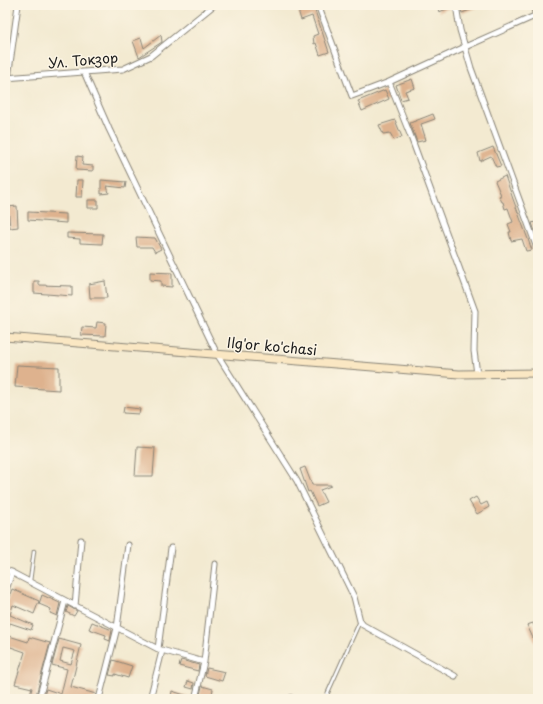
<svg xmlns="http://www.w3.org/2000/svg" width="543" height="704" font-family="'Playpen Sans',sans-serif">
	<rect width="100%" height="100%" fill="#fcf5e5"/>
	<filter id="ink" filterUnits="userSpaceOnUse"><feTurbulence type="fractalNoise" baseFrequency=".025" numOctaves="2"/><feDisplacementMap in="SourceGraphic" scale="8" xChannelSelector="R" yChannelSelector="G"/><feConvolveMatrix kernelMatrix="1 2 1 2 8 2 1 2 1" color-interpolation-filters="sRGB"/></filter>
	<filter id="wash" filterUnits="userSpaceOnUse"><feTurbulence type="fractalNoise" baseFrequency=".012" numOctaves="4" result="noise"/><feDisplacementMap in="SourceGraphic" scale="16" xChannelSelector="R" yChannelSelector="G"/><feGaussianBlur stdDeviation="0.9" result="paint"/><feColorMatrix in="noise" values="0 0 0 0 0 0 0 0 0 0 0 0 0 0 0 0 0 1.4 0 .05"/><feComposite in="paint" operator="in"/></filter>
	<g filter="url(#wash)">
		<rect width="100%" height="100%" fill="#f3ead1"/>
		<g id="blocks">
			<path fill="#deb28e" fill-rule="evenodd" d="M313,5L329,52L320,55L316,43L314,44L313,36L318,34L312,16L301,20L298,10Z
				M437,5H452V7L439,12Z
				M460,5H483L462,13Z
				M161,35L162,42L139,57L133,41L141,38L144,48Z
				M412,79L415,88L405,91L408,98L401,100L396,85Z
				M385,90L389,99L362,111L358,101Z
				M433,114L435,119L421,124L426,140L417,142L410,123Z
				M395,120L402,137L394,140L390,133L383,134L379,125Z
				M493,147L501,166L496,167L491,156L480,161L478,153Z
				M77,156L83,157L82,165L93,166V171L76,170Z
				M505,176L513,199L532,250L526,251L522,239L511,241L509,232H511L508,224L513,222L508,208L505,209L503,202H502L499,196L501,195L495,181Z
				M77,180H83L82,197H76Z
				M101,180L126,182L125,188L107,186L109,193L101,194Z
				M88,200H98V208H88Z
				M17,206L18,227L10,228L8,207Z
				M28,212L66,214V223L28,220Z
				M538,221V236L537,237L532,223Z
				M67,233L103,234L102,244L80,243V239L67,238Z
				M136,237L155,238L161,249L155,252L152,247H137Z
				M150,272L172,273V287L161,286V281L150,280Z
				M34,281H39V285L72,286V296L34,293Z
				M105,281L107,298H90L89,284Z
				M97,322L106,323L105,336L81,335L82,327L96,328Z
				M17,365L59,367V390L15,387Z
				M124,407L140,409L139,414L123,413Z
				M137,447L155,448L153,476H135Z
				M305,467L312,485H331V486L320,490L326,502L317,506L310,491L308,492L300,469Z
				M476,497L481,505L487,502L489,507L477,514L469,501Z
				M12,589L39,601L34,614L13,605L10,615L33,625L31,630L10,623L6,635L28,642L29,637L50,643L35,699H29L32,688L15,684L25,652L5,645V607Z
				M42,595L60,603L57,616L50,613L51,609L39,604Z
				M68,606L77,611L74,616L66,612Z
				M92,622L112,630L110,641L105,639L106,635L89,629Z
				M533,623L538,634V649L527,625Z
				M59,639L81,645L71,687L96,694L94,699H62L55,697L54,699H43L46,689L61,694L67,669L52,665ZM63,648L75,651L71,664L60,661Z
				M113,660L132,666L128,678L115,674V676L109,675Z
				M181,660L199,665L198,671L179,666Z
				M207,668L225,672L222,681L205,676Z
				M188,681L194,683L193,689L186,687Z
				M202,686L213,689L211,699H199Z
				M172,691L191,697V699H179L171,697Z"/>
		</g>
	</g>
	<g filter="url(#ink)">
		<use href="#blocks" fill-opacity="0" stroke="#888376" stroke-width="1"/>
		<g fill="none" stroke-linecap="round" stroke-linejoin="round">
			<defs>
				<path id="lane" d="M30,581L34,551
					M325,699L360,621"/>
				<path id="street" d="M318,5L352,96L389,82
					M456,5L460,30L471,68L538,251
					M84,72L109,129L217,354L297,481L354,597L360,621L363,625L455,676
					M5,78L123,69L151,56L214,5
					M8,78L18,5
					M477,374L474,351L475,311L411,137L389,82L465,47L537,15
					M5,569L158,649L204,662
					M5,593L12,572
					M75,606L81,540
					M158,649L171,548
					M39,699L65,601
					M99,699L117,628L128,545
					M150,699L162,651
					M195,699L204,662L215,564
					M290,699L291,698"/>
				<path id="secondary" d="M534,5L538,20
					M5,337L459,374L538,373"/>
			</defs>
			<use href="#lane" stroke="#888376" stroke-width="4.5"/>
			<use href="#street" stroke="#888376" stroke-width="7"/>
			<use href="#secondary" stroke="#888376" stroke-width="9"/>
			<use href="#lane" stroke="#fff" stroke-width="2.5"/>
			<use href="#street" stroke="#fff" stroke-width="5"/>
			<use href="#secondary" stroke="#fae7c3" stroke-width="7"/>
		</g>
	</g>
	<g text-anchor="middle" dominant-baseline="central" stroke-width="3" stroke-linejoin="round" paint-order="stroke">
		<g font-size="14" fill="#1c1c1c" stroke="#fcf5e5">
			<text transform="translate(83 60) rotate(-5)">Ул. Токзор</text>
			<text transform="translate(272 346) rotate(5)">Ilg'or ko'chasi</text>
		</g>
	</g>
	<rect width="543" height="704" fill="none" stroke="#fcf5e5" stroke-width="20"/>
</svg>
